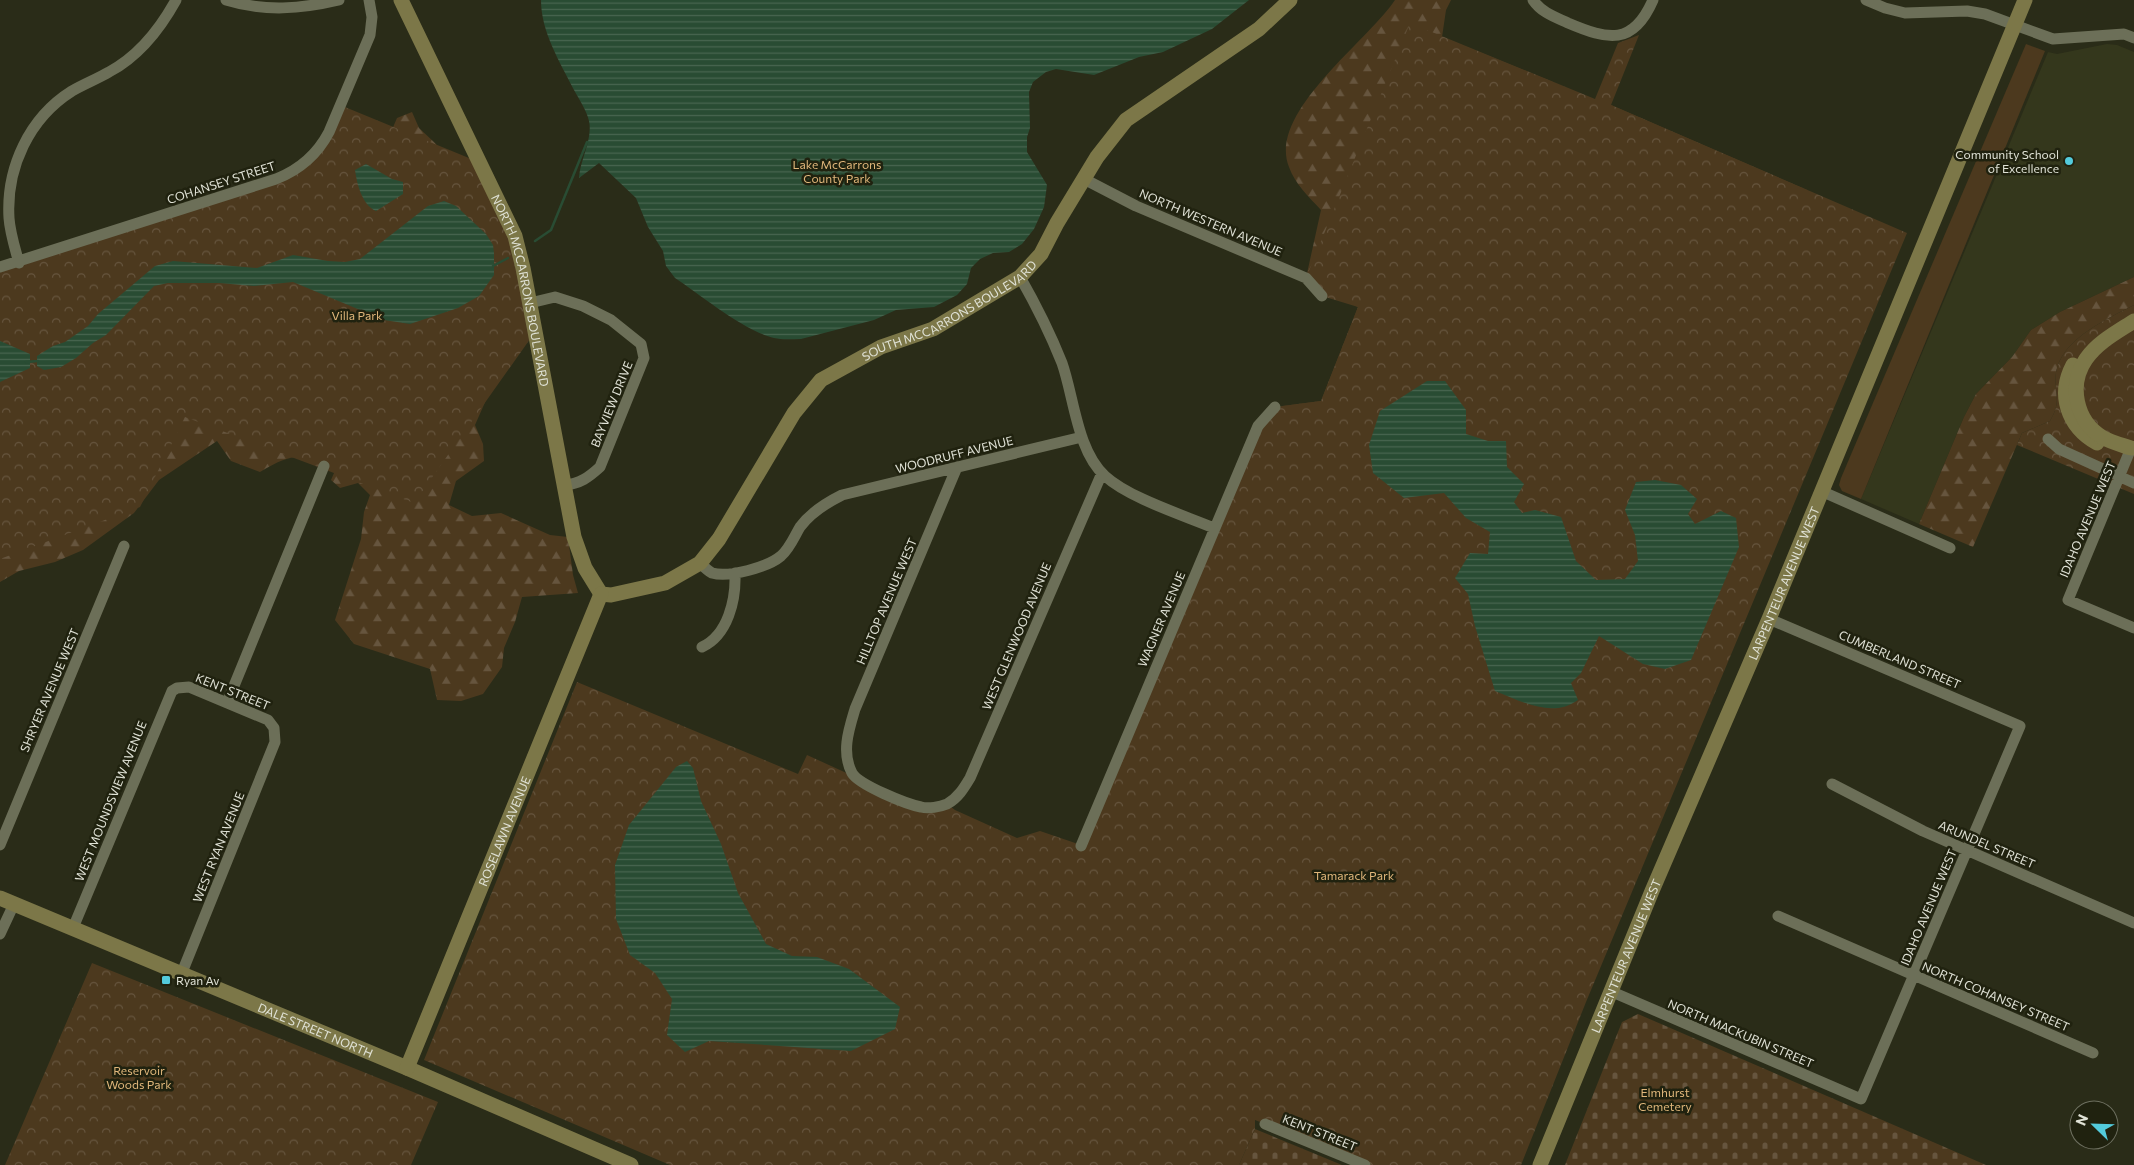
<svg xmlns="http://www.w3.org/2000/svg" width="2134" height="1165" font-family="Commissioner,sans-serif">
	<defs>
		<pattern id="forest-firs" width="22" height="20" patternUnits="userSpaceOnUse" patternTransform="scale(1.25)"><rect width="22" height="20" fill="#4c391e"/><path d="M5 1l3.5 6h-7zM16 11l3.5 6h-7z" fill="#66553e"/></pattern>
		<pattern id="cemetery-stones" width="16" height="16" patternUnits="userSpaceOnUse" patternTransform="scale(1.25)"><rect width="16" height="16" fill="#4c391e"/><path d="M2 7V4a2 2 0 0 1 4 0v3zM10 15v-3a2 2 0 0 1 4 0v3z" fill="#66553e"/></pattern>
		<pattern id="park-crowns" width="20" height="18" patternUnits="userSpaceOnUse" patternTransform="scale(1.25)"><rect width="20" height="18" fill="#4c391e"/><path d="M2 6a3 3 0 1 1 6 0M12 15a3 3 0 1 1 6 0" fill="none" stroke="#66553e"/></pattern>
		<pattern id="water-rules" width="6" height="5" patternUnits="userSpaceOnUse" patternTransform="scale(1.25)"><rect width="6" height="5" fill="#294c33"/><path d="M0 2.5h6" fill="none" stroke="#486650"/></pattern>
	</defs>
	<rect width="100%" height="100%" fill="#2a2c18"/>
	<path fill="#34371c" d="M2107,44L2117,45L2134,52V277L2060,312L2031,330L2012,357L1976,394L1964,417L1919,524L1861,499L2048,52L2057,54Z"/>
	<path fill="#4c391e" d="M2026,44L2045,51L1861,499L1842,491L1839,485L1841,478Z"/>
	<path fill="url(#forest-firs)" d="M1395,0H1451L1446,10L1442,37L1553,82L1603,126L1611,105L1807,190L1359,399L1275,407L1321,401L1358,307L1306,278L1321,210C1309,197 1295,184 1289,167C1267,113 1368,41 1395,0Z
		M412,112L419,128L436,144L441,157L501,366L475,425L483,444L484,461L456,481L449,505L472,516L501,513L550,535L568,537L573,575L578,593L522,597L515,622L504,648L502,667L483,694L461,701L437,700L430,669L354,644L335,620L361,539L364,512L370,495L358,483L340,488L331,480L337,466C301,454 293,452 260,472L231,461L217,441L159,480L134,513L83,550L55,562L19,571L0,582V326L388,139L397,118Z
		M2134,277V305C2107,319 2066,337 2057,368C2053,382 2059,398 2056,407C2055,412 2052,417 2050,421L2022,433L1973,547L1919,524L1964,417L1976,394L2012,357L2031,330L2060,312Z"/>
	<path fill="url(#cemetery-stones)" d="M1638,1014L1986,1165H1565L1622,1022Z
		M1255,1129L1342,1165H1239Z"/>
	<path fill="url(#park-crowns)" d="M1410,23L1595,99L1618,43L1639,35L1611,105L1907,233L1586,1002L1521,1165H1369L1255,1120V1129L1239,1165H670L424,1060L577,682L798,774L807,755L921,807L947,804L955,810L1017,838L1040,831L1081,845L1258,426L1275,407L1321,401L1358,307L1322,296L1306,278Z
		M340,105L481,163L507,216L535,332L414,503L185,417L140,507L0,559V267L276,179L306,163Z
		M2134,305V494L2017,445L2022,433L2050,421C2052,417 2055,412 2056,407C2059,397 2053,382 2057,368C2066,337 2107,319 2134,305Z
		M92,963L438,1102L411,1165H5Z"/>
	<path fill="url(#water-rules)" d="M541,0H1249L1212,29L1163,52L1139,57L1094,75L1056,69L1046,72L1033,82L1029,92L1030,128L1027,137V152L1047,185L1044,207L1034,229L1022,244L1009,252L993,253L980,259L971,268L967,284L957,295L934,307L896,310L874,320L801,339C792,339 782,340 774,338C744,331 701,295 675,278L666,266L663,251L648,227L636,198L599,163L579,178C580,160 593,139 589,121C587,111 579,99 574,90C560,62 541,32 541,0Z
		M366,164L392,179L403,182V194L376,211C362,205 357,184 355,170Z
		M444,201L456,206L486,234L493,245L494,253V275L479,296L458,308L410,324L384,320L293,282L254,286L219,283H168L154,286L106,335L93,343L76,358L61,367L44,370L37,366V356L53,346L65,342L88,326L98,314L155,266L173,261L257,268L293,255L328,261L345,262L360,259L428,206Z
		M0,341L30,354V368L0,382Z
		M1427,381H1445L1466,410V434L1488,441H1506L1507,467L1524,484L1514,502L1522,513L1535,510L1561,517L1576,561L1596,580L1625,579L1638,561L1635,535L1625,510L1636,482L1655,480L1681,485L1697,499L1688,514L1695,524L1721,511L1736,518L1739,547L1691,660L1665,669L1643,664L1599,636L1581,673L1571,683L1578,700C1552,719 1521,701 1495,691L1475,626L1468,594L1455,578L1470,553L1488,554L1490,532L1466,518L1444,493L1404,498L1373,473L1369,445L1380,411Z
		M687,761L693,768L701,801L721,844L738,893L766,944L792,956L817,957L849,969L900,1007L895,1029L851,1051L709,1041L685,1052L667,1035L672,999L655,973L630,955L616,919L615,865L629,825L676,767Z"/>
	<g fill="none" stroke-linecap="round" stroke-linejoin="round">
		<path stroke="#294c33" stroke-width="2.5" d="M535,241L551,230L587,142
			M493,266L508,258
			M26,362L38,361"/>
		<path stroke="#6c6f58" stroke-width="11" d="M226,0C265,12 301,9 339,0
			M1533,0C1542,13 1555,17 1568,23C1608,40 1633,46 1653,0
			M1866,0L1885,8L1905,13L1967,11L1985,14L2053,39L2124,34L2134,38
			M1084,179L1136,206L1306,278L1322,296
			M19,263C15,248 10,233 9,218C6,168 29,118 72,91C84,84 97,79 109,72C139,56 160,29 176,0
			M0,267L276,179C299,170 317,155 329,132L370,35L372,17L369,0
			M1020,277C1036,305 1050,333 1062,363C1074,397 1077,451 1105,476C1129,498 1183,515 1214,528
			M530,303L555,297L583,306L611,320L641,344L644,358L600,467C589,477 580,484 564,485
			M2048,439L2059,449L2134,483
			M2131,448L2068,600L2134,628
			M957,467L855,709C849,729 841,752 852,773C859,785 906,804 921,807C928,809 940,807 947,804C958,798 964,788 970,778L1102,473
			M1821,491L1950,548
			M700,563C703,566 708,571 712,573C729,578 768,567 781,556C790,548 794,537 800,527C811,512 826,503 842,495L1082,437
			M702,647C728,635 736,600 735,573
			M227,703L324,466
			M1832,784L1923,831L2134,923
			M0,845L124,546
			M1081,846L1258,426L1275,407
			M1778,916L2093,1053
			M73,928L172,691L177,688L189,687L268,720L274,728L275,742L181,975
			M0,934L14,904
			M1610,991L1861,1099L2020,726L1769,619
			M1265,1124L1365,1165"/>
		<g stroke="#7c7748" stroke-width="15">
			<path id="s1" d="M401,0L515,236L523,268L574,537L585,568L601,594"/>
			<path d="M2073,365C2057,395 2068,427 2097,443"/>
			<path d="M2131,448C2122,445 2110,442 2102,437C2076,421 2068,385 2086,359C2098,342 2117,332 2134,321"/>
			<path id="s2" d="M601,594L611,595L665,583L700,563L719,539L794,413L821,380L881,347L933,329L1020,277L1041,254L1057,223L1097,157L1126,120L1259,29L1290,0"/>
			<path id="s3" d="M0,898L407,1068L631,1165"/>
			<path id="s4" d="M407,1068L601,594"/>
			<path id="s5" d="M1540,1165L1652,891L1769,619L2025,0"/>
		</g>
	</g>
	<g fill="#53cbdc" stroke="#20220f" stroke-width="2">
		<circle cx="2069" cy="161" r="5"/>
		<rect x="161" y="975" width="10" height="10" rx="2.5"/>
	</g>
	<g text-anchor="middle" dominant-baseline="central" stroke-width="5" stroke-linejoin="round" paint-order="stroke">
		<g font-size="12" fill="#e0e2d6" stroke="#20220f" text-anchor="end">
			<text x="2059" y="154">Community School<tspan x="2059" dy="14">of Excellence</tspan></text>
			<text x="176" y="980" text-anchor="start">Ryan Av</text>
		</g>
		<g font-size="12" fill="#e0b77b" stroke="#20220f">
			<text x="837" y="164">Lake McCarrons<tspan x="837" dy="14">County Park</tspan></text>
			<text x="357" y="315">Villa Park</text>
			<text x="1354" y="875">Tamarack Park</text>
			<text x="139" y="1070">Reservoir<tspan x="139" dy="14">Woods Park</tspan></text>
			<text x="1665" y="1092">Elmhurst<tspan x="1665" dy="14">Cemetery</tspan></text>
		</g>
		<g font-size="12" fill="#e0e2d6" stroke="#20220f">
			<text transform="translate(221 182) rotate(-18)">COHANSEY STREET</text>
			<text transform="translate(1211 222) rotate(23)">NORTH WESTERN AVENUE</text>
			<text stroke="none"><textPath href="#s1" startOffset="316">NORTH MCCARRONS BOULEVARD</textPath></text>
			<text stroke="none"><textPath href="#s2" startOffset="472">SOUTH MCCARRONS BOULEVARD</textPath></text>
			<text transform="translate(611 404) rotate(-68)">BAYVIEW DRIVE</text>
			<text transform="translate(954 454) rotate(-14)">WOODRUFF AVENUE</text>
			<text transform="translate(2087 519) rotate(-67)">IDAHO AVENUE WEST</text>
			<text stroke="none"><textPath href="#s5" startOffset="631">LARPENTEUR AVENUE WEST</textPath></text>
			<text transform="translate(886 601) rotate(-67)">HILLTOP AVENUE WEST</text>
			<text transform="translate(1161 619) rotate(-67)">WAGNER AVENUE</text>
			<text transform="translate(1016 636) rotate(-67)">WEST GLENWOOD AVENUE</text>
			<text transform="translate(1900 659) rotate(23)">CUMBERLAND STREET</text>
			<text transform="translate(49 690) rotate(-67)">SHRYER AVENUE WEST</text>
			<text transform="translate(233 691) rotate(22)">KENT STREET</text>
			<text transform="translate(110 801) rotate(-68)">WEST MOUNDSVIEW AVENUE</text>
			<text stroke="none"><textPath href="#s4" startOffset="256">ROSELAWN AVENUE</textPath></text>
			<text transform="translate(1987 844) rotate(23)">ARUNDEL STREET</text>
			<text transform="translate(218 847) rotate(-68)">WEST RYAN AVENUE</text>
			<text transform="translate(1928 907) rotate(-67)">IDAHO AVENUE WEST</text>
			<text stroke="none"><textPath href="#s5" startOffset="226">LARPENTEUR AVENUE WEST</textPath></text>
			<text transform="translate(1996 996) rotate(23)">NORTH COHANSEY STREET</text>
			<text stroke="none"><textPath href="#s3" startOffset="342">DALE STREET NORTH</textPath></text>
			<text transform="translate(1741 1033) rotate(23)">NORTH MACKUBIN STREET</text>
			<text transform="translate(1320 1132) rotate(22)">KENT STREET</text>
		</g>
	</g>
	<g transform="translate(2094 1125) rotate(293)"><circle r="24" fill="#20220f" stroke="#6d6f5f"/>
	<path d="M0-4L9 19L0 12L-9 19Z" fill="#53cbdc"/>
	<text y="-8" font-size="14" font-weight="bold" text-anchor="middle" fill="#e0e2d6">N</text>
	</g>
</svg>
